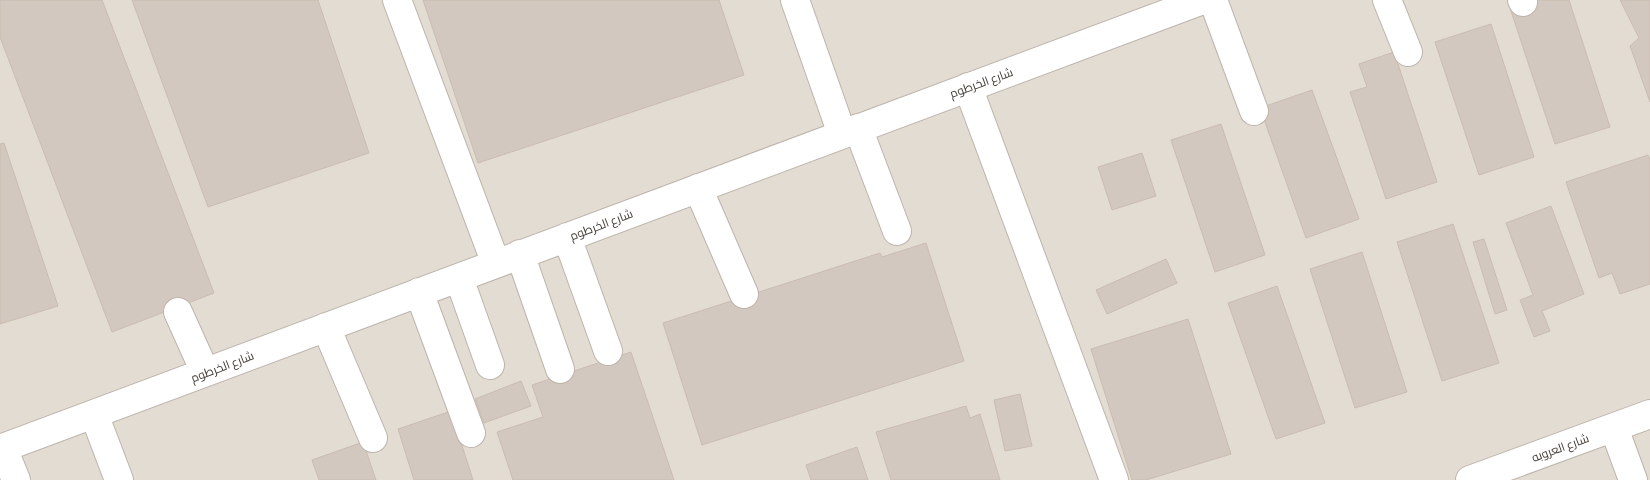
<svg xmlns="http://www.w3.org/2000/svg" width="1650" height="480" font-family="Commissioner,Cairo,sans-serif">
	<rect width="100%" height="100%" fill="#f0ebe5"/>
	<path fill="#e3dcd3" d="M0,0H1650V480H0Z"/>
	<path fill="#d3c8bf" stroke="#cabcb0" d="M0,0H102L214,293L112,332L0,37Z
		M132,0H318L369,153L208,207Z
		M423,0H719L744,75L478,163Z
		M1523,0H1569L1610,127L1555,144L1509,5Z
		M1620,0H1650V102L1630,46L1639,38Z
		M1491,24L1534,157L1479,175L1435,42Z
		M1394,52L1437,182L1386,199L1350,92L1367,87L1359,64Z
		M1312,90L1359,219L1306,238L1260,108Z
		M1221,124L1265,255L1215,272L1171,140Z
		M4,143L58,306L0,324V144Z
		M1142,153L1156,196L1112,210L1098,167Z
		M1648,155L1650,160V284L1620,294L1612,273L1599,278L1566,182Z
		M1551,206L1584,294L1542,311L1550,331L1534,337L1520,300L1533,295L1506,223Z
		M1453,224L1499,363L1442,381L1397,242Z
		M1484,239L1507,310L1495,314L1473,242Z
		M926,243L964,361L702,445L663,323L880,253L882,257Z
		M1362,252L1407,392L1355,408L1310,269Z
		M1166,259L1177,283L1107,314L1096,290Z
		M1277,286L1325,423L1276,439L1228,303Z
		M1188,319L1231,454L1146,480H1132L1091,349Z
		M631,352L674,480H513L497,432L543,417L532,385Z
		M521,381L531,406L484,423L475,399Z
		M1020,394L1032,446L1005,451L994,400Z
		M966,406L970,418L980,414L1000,480H891L876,432Z
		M451,411L473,480H414L398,429Z
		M363,442L376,480H319L312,460Z
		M857,447L868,480H811L806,465Z"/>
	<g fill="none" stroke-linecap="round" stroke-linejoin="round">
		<defs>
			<path id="minor" d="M397,0L496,264
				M795,0L842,134
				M1213,0L1254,111
				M1387,0L1408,52
				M1522,0L1523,2
				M968,87L1114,480
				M858,128L897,231
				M698,188L744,294
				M567,237L608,351
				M520,254L560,369
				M459,278L490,365
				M419,292L471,433
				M178,312L205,372
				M326,327L373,438
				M94,414L119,480
				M1614,428L1633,480
				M3,448L16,480
				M0,449L1203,0
				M1470,480L1650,414"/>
		</defs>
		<use href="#minor" stroke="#bdb4ac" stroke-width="30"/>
		<use href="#minor" stroke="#fff" stroke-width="28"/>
	</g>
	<g text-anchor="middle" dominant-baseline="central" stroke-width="4.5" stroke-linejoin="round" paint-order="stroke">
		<g font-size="12" fill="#423b35" stroke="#fff">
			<text transform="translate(981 82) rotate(-20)">شارع الخرطوم</text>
			<text transform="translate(601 224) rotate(-21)">شارع الخرطوم</text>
			<text transform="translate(222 366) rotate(-21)">شارع الخرطوم</text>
			<text transform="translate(1560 447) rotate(-20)">شارع العروبه</text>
		</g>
	</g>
</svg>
